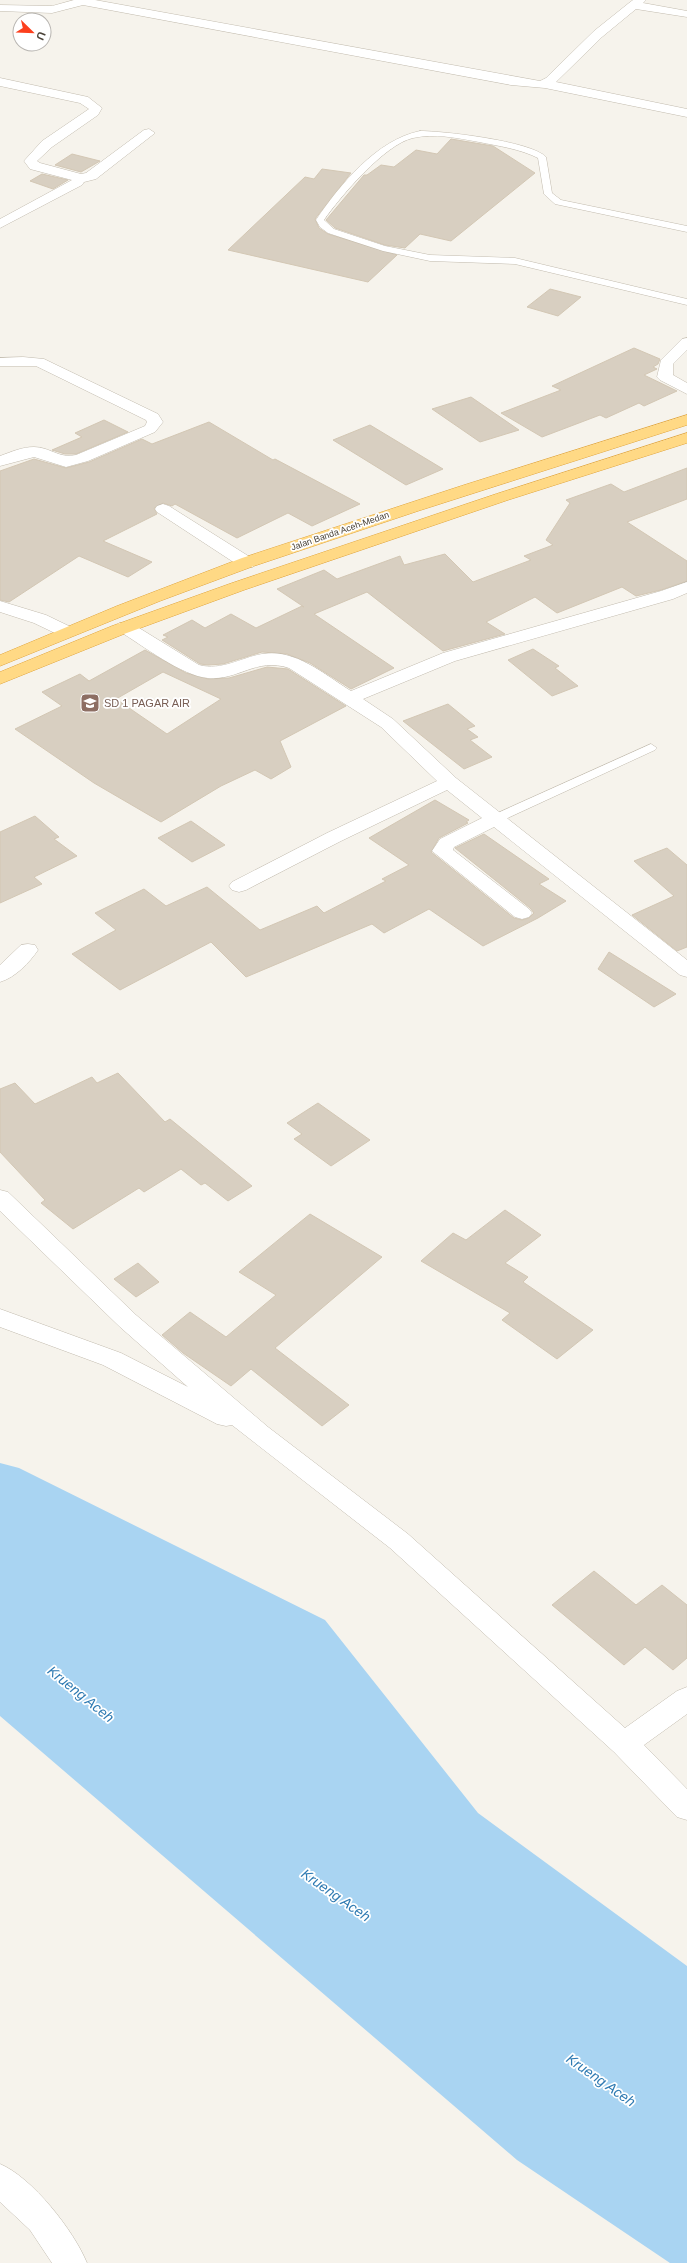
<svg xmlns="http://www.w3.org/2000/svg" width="687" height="2263" font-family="Helvetica,sans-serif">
	<rect width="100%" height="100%" fill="#f6f3ec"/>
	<path fill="#a9d4f2" d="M0,1463L19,1468L325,1620L478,1813L687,1966V2263H670L517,2160L0,1716Z"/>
	<path fill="#d8cfc1" stroke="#d3c7b4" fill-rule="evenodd" d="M451,139L493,146L535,173L451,241L420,234L405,248L385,245L335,228L326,220L364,175H367L381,165L394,167L416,150L437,154Z
		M72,154L100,161L81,172L55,165Z
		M322,169L351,173L315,219L319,228L328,234L397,255L368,282L228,250L305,177L314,179Z
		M42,174L68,180L53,189L30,181Z
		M550,289L581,297L558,316L527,307Z
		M634,348L660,359L658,364L653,367L657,369L644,375L677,391L644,406L639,403L606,418L600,415L542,437L501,413L561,390L552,386Z
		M471,397L519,430L480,442L432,409Z
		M104,420L128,432L76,454H65L52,450L82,437L75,433Z
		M209,422L273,460L275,459L360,504L312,526L288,513L237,538L175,504L172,506L163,503L154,508L157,514L103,541L152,562L128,577L79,556L9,602L0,600V471L34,459L66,468L89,462L142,439L152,444Z
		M370,425L443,469L406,485L333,440Z
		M687,468V499L627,522L687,561V581L661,590L636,596L622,587L557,613L535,597L486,622L505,634L443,651L367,592L314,614L394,668L351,689L310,663L287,654L262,652L223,664L208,665L200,664L162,640L168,637L163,635L192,620L205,628L231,614L256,628L302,606L304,607L277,589L324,570L337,579L400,556L404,565L445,554L473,582L531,560L524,556L553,545L546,540L570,503L566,500L611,484L624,492Z
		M533,649L559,666L555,668L578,686L552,696L508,660Z
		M145,650L186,673L208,679L229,678L267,667L288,669L346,706L280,741L291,767L271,779L255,770L221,786L161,822L94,783L15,729L62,706L42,692L80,674L89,681ZM163,672L221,699L167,734L116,699Z
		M448,704L475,726L467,729L478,737L470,740L492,757L464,769L403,721Z
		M435,800L469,820L466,822L468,823L439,838L431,852L514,918L522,920L529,918L534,913L530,908L455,848L484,834L549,879L539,884L566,901L538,918L483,946L429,909L384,933L372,924L246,977L211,942L120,990L72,954L116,930L95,913L144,889L166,906L207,887L260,930L317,906L324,913L386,881L382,879L409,865L369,838Z
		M35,816L59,837L54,839L77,856L34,877L42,884L0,903V832Z
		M191,821L225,845L192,862L158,838Z
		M667,848L687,865V947L677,951L632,915L674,896L634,861Z
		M609,952L676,994L654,1007L598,969Z
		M118,1073L165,1122L170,1119L252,1186L228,1201L205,1183L201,1185L181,1169L144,1192L139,1188L73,1229L41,1203L45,1200L0,1152V1089L15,1083L35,1104L92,1077L97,1083Z
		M318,1103L370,1140L331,1166L294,1139L302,1134L287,1123Z
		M505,1210L541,1235L505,1263L528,1277L523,1282L593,1330L557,1359L502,1320L510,1313L421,1261L453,1233L466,1240Z
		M310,1214L382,1257L275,1348L349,1405L322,1426L251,1369L231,1386L183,1353L162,1335L190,1312L226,1337L276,1295L239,1272Z
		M138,1263L159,1282L136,1297L114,1279Z
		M594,1571L636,1605L662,1585L687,1605V1658L673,1670L645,1647L624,1665L552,1605Z"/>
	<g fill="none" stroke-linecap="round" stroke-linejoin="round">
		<defs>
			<path id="service" d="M420,131C443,131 531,141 546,157L552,193L561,200L687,226V232L555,204L544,194L538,158C520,149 499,146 479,142C458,138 434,133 413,138C385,144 340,197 324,220L334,229L385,246L430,255L515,258L687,299V305L515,264L430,261L383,251L328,233L320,227L316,220C340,185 376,140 420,131Z
				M651,744L657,748L655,750L499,822L495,823L489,819L491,816Z"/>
			<path id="minor" d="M74,0H95L540,81L546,78L594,31L629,3L633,0H646L643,3L687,11V17L636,9L602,37L556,82L687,109V117L545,88L511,85L83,5L52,13L0,11V5L52,6Z
				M0,78L88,97L102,108L98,115L52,147L37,161L40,163L81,174L86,173L144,130L149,129L155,133L96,179L84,182L82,185L0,228V219L72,180L30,169L24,161L42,141L89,109L80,103L0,86Z
				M687,338V350L673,364V375L687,383V394L660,380L657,377L661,360L682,339Z
				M23,357L44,359L158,414L163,422L155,432L88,461L66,467L34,457L0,466V456C11,452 22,447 34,447C50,447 59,459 76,455L145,426L147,422L146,420L36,366H0V358Z
				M163,504L169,506L253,559L255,563L253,567H241L157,512L155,509L157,506Z
				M687,582V593L673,599L455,661L363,699L393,719L456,778L687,960V977L680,975L494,827L454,847L453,850L529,909L532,913L529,917L522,919L515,917L432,851L440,839L482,818L447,790L341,841L246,890L239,892L232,890L229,886L232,882L327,833L437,781L381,727L289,668C256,657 238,681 208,678C182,676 142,645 119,631L116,627L119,623H131L199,665C222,671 240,658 262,654C295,648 325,675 351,691L443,653L661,591Z
				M0,601L46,615L73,628L76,632L73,636H61L34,623L0,612Z
				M28,944L35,945L38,950C29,963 16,977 0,982V965L21,945Z
				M0,1190L8,1192L136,1315L268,1427L408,1534L625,1728L677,1691L687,1687V1714L644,1745L687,1789V1820L677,1817L614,1752L390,1548L232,1425L226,1426L217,1424L103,1365L0,1327V1309L121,1353L188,1387L120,1327L0,1211Z"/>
			<path id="tertiary" d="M0,2164C32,2177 74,2231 87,2263H52L30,2230L0,2202Z"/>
			<path id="trunk" d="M687,415V425L418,511L254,566L160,601L0,666V655L117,606L242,558L461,486Z
				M687,433V443L508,500L244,590L124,634L0,684V672L112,626L232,583L496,494Z"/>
		</defs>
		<use href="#service" stroke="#c2bbae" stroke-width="1"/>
		<use href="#minor" stroke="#c2bbae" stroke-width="1"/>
		<use href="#tertiary" stroke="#c2bbae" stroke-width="1"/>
		<use href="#trunk" stroke="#e0a43c" stroke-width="1"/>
		<use href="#service" fill="#fff" fill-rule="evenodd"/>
		<use href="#minor" fill="#fff" fill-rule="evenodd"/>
		<use href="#tertiary" fill="#fff" fill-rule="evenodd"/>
		<use href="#trunk" fill="#ffd985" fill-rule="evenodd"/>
	</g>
	<defs>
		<symbol id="school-square" viewBox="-11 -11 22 22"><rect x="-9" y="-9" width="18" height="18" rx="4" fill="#8d6e63" stroke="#fff"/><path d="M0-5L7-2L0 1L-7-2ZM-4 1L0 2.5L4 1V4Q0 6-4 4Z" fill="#fff"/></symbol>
	</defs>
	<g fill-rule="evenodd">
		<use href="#school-square" x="79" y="692" width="22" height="22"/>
	</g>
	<g text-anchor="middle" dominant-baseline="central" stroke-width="3.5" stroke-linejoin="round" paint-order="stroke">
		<g font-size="9" fill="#4b4439" stroke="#fff">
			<text transform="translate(340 531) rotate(-19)">Jalan Banda Aceh-Medan</text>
		</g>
		<g font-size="11" fill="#785e54" stroke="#fff" text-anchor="start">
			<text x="104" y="703">SD 1 PAGAR AIR</text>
		</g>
		<g font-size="14" font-style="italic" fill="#2e7ab2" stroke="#fff">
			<text transform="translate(81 1694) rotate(39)">Krueng Aceh</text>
			<text transform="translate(336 1895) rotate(35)">Krueng Aceh</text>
			<text transform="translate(601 2080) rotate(35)">Krueng Aceh</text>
		</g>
	</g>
	<g transform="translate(32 32) rotate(113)"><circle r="19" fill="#ffffff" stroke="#b7b4b0"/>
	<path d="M0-3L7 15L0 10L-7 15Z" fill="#fc3f1d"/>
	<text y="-6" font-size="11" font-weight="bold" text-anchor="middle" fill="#4b4439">U</text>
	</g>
</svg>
